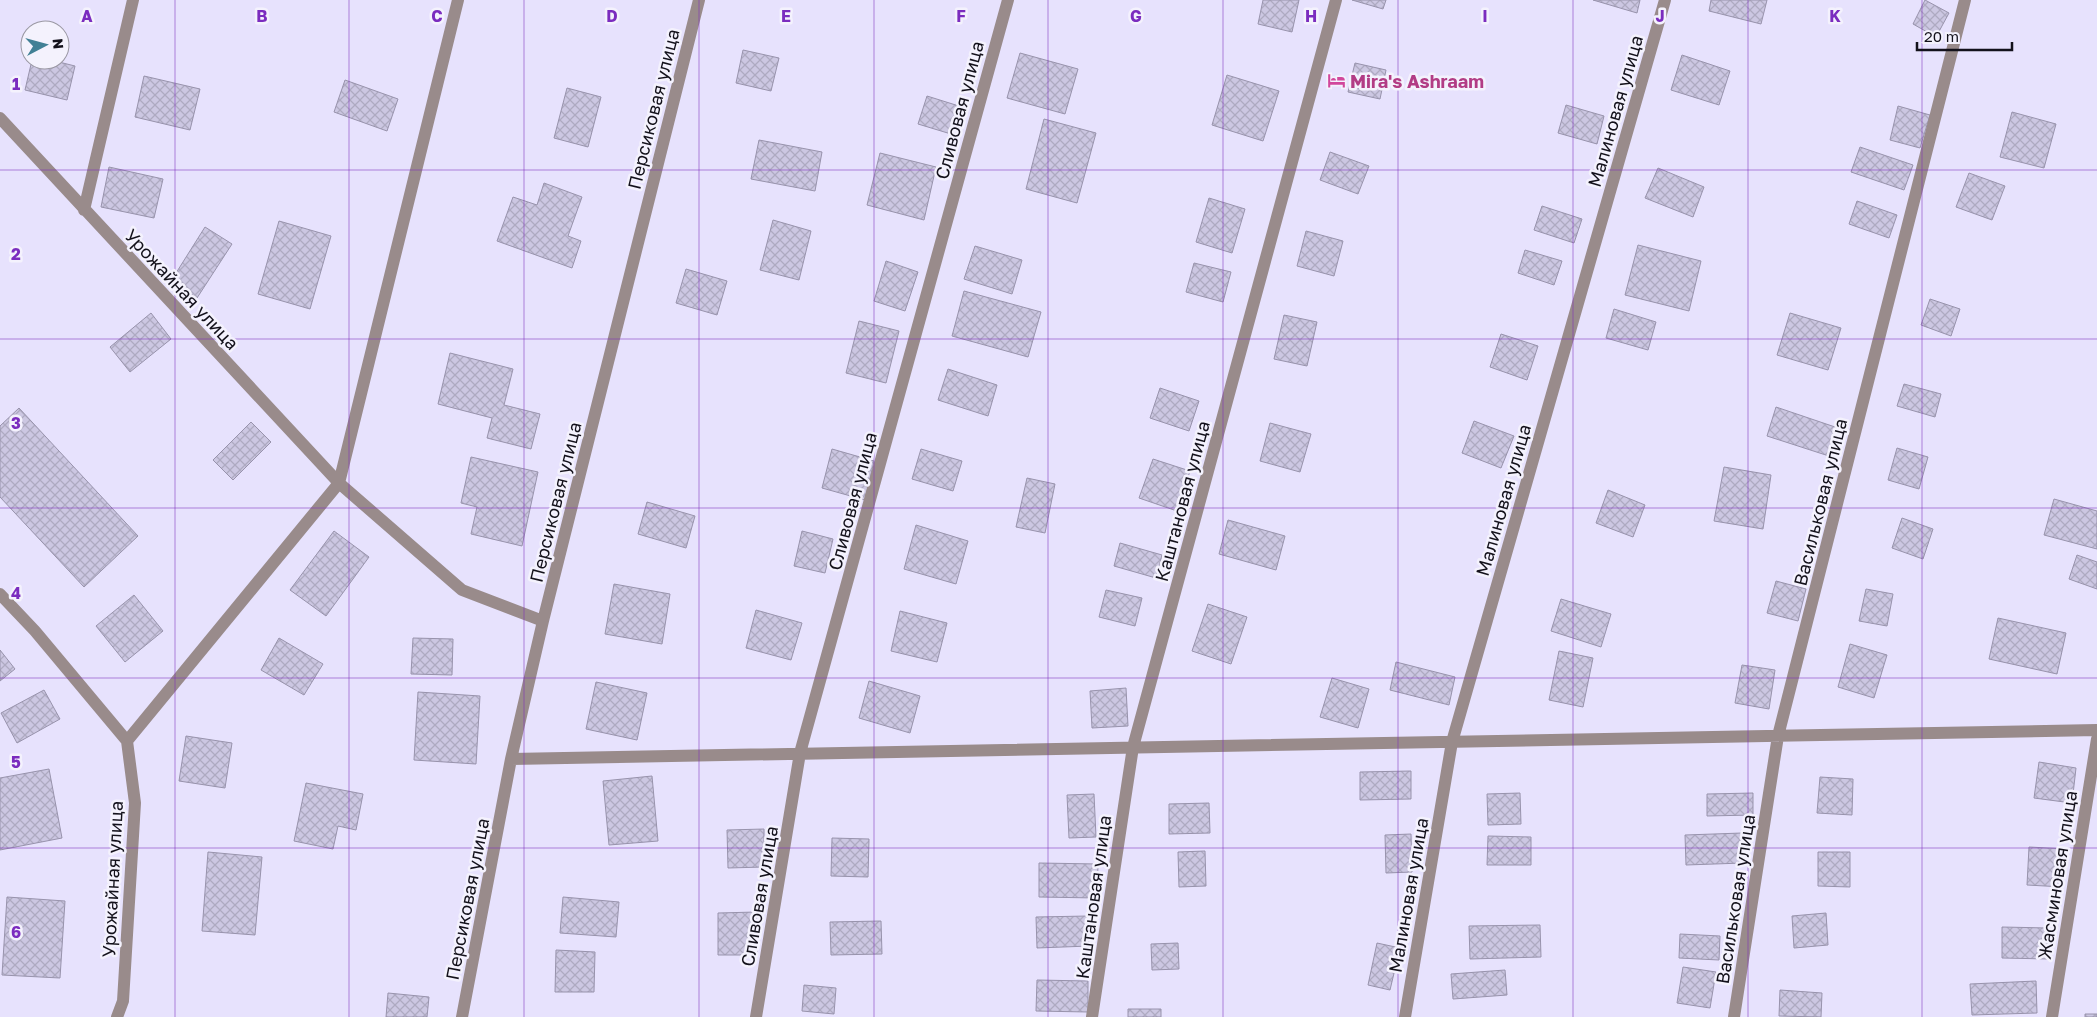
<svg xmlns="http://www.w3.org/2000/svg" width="2097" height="1017" font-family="'Golos Text',sans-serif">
	<defs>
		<pattern id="building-cross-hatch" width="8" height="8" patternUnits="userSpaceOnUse" patternTransform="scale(1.25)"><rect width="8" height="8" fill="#ccc7e2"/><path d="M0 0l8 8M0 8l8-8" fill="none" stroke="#aeaac1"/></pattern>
	</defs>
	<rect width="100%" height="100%" fill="#e7e2fd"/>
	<path fill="url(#building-cross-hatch)" stroke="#9893ac" d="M1263,0H1299L1292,32L1258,24Z
		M1352,0H1386L1383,9Z
		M1593,0H1640L1637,13Z
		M1711,0H1767L1761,24L1709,11Z
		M1925,0L1949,13L1936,37L1913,24Z
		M743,50L779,58L771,91L736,83Z
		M1020,53L1078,69L1065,114L1007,98Z
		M1682,55L1730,71L1719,105L1671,90Z
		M32,60H51L75,66L67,100L25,90Z
		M1355,63L1386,70L1380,99L1348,92Z
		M1227,75L1279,91L1263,141L1212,125Z
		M144,76L200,89L190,130L135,117Z
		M345,80L398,99L387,131L334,112Z
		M567,88L601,97L588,147L554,138Z
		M927,96L959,106L951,134L918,124Z
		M1566,105L1604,116L1597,144L1558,133Z
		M1898,106L1930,115L1920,148L1890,140Z
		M2012,112L2056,124L2044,168L2000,157Z
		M1044,119L1096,133L1077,203L1026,189Z
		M759,140L822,152L815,191L751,179Z
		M1860,147L1913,165L1904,190L1851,172Z
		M1330,152L1369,166L1358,194L1320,180Z
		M880,153L936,167L924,220L867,205Z
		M109,167L163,179L154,218L101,207Z
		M1658,168L1704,187L1693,217L1645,198Z
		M1969,173L2005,186L1992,220L1956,207Z
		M544,183L582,197L568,236L581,241L572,268L497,241L513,197L537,205Z
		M1209,198L1245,209L1232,253L1196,242Z
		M1857,201L1897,215L1889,238L1849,224Z
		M1542,206L1582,219L1574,243L1534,230Z
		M773,220L811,231L799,280L760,270Z
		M279,221L331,236L310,309L258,294Z
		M205,227L232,244L197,298L171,281Z
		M1306,231L1343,241L1334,276L1297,266Z
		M1638,245L1701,261L1689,311L1625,295Z
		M975,246L1022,260L1012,294L964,279Z
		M1525,250L1562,261L1554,285L1518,273Z
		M886,261L918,272L905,311L874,301Z
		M1194,263L1231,272L1223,302L1186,292Z
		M686,269L727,281L717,315L676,303Z
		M964,291L1041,312L1028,357L952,336Z
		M1930,299L1960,309L1951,336L1921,325Z
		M1614,309L1656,322L1648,350L1606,338Z
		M151,313L171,339L130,372L110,347Z
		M1790,313L1841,328L1828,370L1777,355Z
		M1284,315L1317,322L1307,366L1274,359Z
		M859,321L899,331L886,383L846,373Z
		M1501,334L1538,346L1527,380L1490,367Z
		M450,353L513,369L504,405L540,414L531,449L487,438L492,418L438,404Z
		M948,369L997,385L988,416L938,400Z
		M1904,384L1941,394L1935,417L1897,406Z
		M1160,388L1199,401L1189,431L1150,418Z
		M1776,407L1841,429L1832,457L1767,436Z
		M19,408L138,536L84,587L0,497V426Z
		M1474,421L1514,436L1501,468L1462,453Z
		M251,422L271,442L233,480L213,460Z
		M1270,423L1311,434L1300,472L1260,461Z
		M1897,448L1928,457L1919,489L1888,480Z
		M832,449L874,461L865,500L822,488Z
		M921,449L962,461L953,491L912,479Z
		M471,457L538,472L522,546L471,534L477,507L461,503Z
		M1153,459L1190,471L1177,511L1139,498Z
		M1724,467L1771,475L1763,529L1714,521Z
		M1027,478L1055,484L1045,533L1016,527Z
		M1608,490L1645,505L1633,537L1596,523Z
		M2054,499L2097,511V549L2044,535Z
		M647,502L695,516L686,548L638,534Z
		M1902,518L1933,529L1923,559L1892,548Z
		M1228,520L1285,536L1276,570L1219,554Z
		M916,525L968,541L956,584L904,569Z
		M334,531L369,557L326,616L290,590Z
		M802,531L833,539L825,573L794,566Z
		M1120,543L1162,555L1156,578L1114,566Z
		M2077,555L2097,562V589L2069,579Z
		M1776,581L1806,589L1798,621L1767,613Z
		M614,584L670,594L662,644L605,634Z
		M1866,589L1893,594L1887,626L1859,621Z
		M1106,590L1142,598L1135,626L1099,617Z
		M134,595L163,631L125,662L96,626Z
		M1561,599L1611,614L1601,647L1551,631Z
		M1208,604L1247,617L1231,664L1192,651Z
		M756,610L802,623L791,660L746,648Z
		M900,611L947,623L937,662L891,651Z
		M1998,618L2066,633L2057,674L1989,659Z
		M279,638L323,664L304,695L261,670Z
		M413,638L453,639L452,675L411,674Z
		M1850,644L1887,655L1874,698L1838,687Z
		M0,650L15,669L0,681Z
		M1559,651L1593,658L1583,707L1549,700Z
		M1396,662L1455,677L1449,705L1390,690Z
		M1742,665L1775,670L1769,709L1735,703Z
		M1332,678L1369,689L1358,728L1320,717Z
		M869,681L920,696L910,733L859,718Z
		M596,682L647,693L637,740L586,729Z
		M1126,688L1128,726L1092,728L1090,691Z
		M44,690L60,719L17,743L1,713Z
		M418,692L480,696L476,764L414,760Z
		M186,736L232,743L225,788L179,781Z
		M2039,762L2076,768L2072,803L2034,798Z
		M49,769L62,838L0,850V778Z
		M1411,771V799L1360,800V772Z
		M652,776L658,841L609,845L603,781Z
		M1820,777L1853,779L1852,815L1817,813Z
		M306,783L363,794L356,830L338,826L333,849L294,841Z
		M1520,793L1521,824L1488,825L1487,794Z
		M1753,793V815L1707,816V794Z
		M1094,794L1096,837L1069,838L1067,795Z
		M1209,803L1210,833L1169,834V804Z
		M764,829V867L728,868L727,830Z
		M1742,833L1743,863L1686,865L1685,835Z
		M1411,834L1412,872L1386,873L1385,835Z
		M1488,836L1531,837V865H1487Z
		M832,838L869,839L868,877L831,876Z
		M2029,847L2066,849L2063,887L2027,885Z
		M1205,851L1206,886L1179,887L1178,852Z
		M208,852L262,857L255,935L202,931Z
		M1818,852H1850V887L1818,886Z
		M1039,863L1098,864L1097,898L1039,897Z
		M7,897L65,901L60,978L2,975Z
		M563,897L619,902L616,937L560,933Z
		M756,912L757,955H718V913Z
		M1826,913L1828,945L1794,948L1792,916Z
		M1088,916L1089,946L1037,948L1036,917Z
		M881,921L882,954L831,955L830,922Z
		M1540,925L1541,957L1470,959L1469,926Z
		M2002,927L2048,928V959L2002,958Z
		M1680,934L1720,936L1719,960L1679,958Z
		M1178,943L1179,969L1152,970L1151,944Z
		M1377,943L1400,948L1390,990L1368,985Z
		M556,950L595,952L594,992H555Z
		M1683,967L1716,972L1710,1008L1677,1003Z
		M1505,970L1507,995L1453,999L1451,974Z
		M1037,980L1088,981V1012L1036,1011Z
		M2036,981L2037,1013L1972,1015L1970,984Z
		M804,985L836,988L834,1014L802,1011Z
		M1780,990L1822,993L1821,1017L1779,1016Z
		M388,993L429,997L427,1017H386Z
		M1128,1009H1161V1017H1128Z
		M2085,1014H2097V1017H2085Z"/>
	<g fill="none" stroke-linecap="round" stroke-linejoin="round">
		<path stroke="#998b8b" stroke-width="12" d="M0,118L339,483L462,590L543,621
			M84,210L133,0
			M0,594L35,631L127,741L135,803L123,1001L117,1017
			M127,741L339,483L458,0
			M511,759L2097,730
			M462,1017L511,759L543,621L699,0
			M756,1017L800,753L1008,0
			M1092,1017L1133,747L1336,0
			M1405,1017L1452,742L1665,0
			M1734,1017L1778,736L1965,0
			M2052,1017L2097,739"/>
	</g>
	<path fill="none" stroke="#7b2cbf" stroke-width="1" stroke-opacity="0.55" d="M175,0V1017M349,0V1017M524,0V1017M699,0V1017M874,0V1017M1048,0V1017M1223,0V1017M1398,0V1017M1573,0V1017M1748,0V1017M1922,0V1017M0,170H2097M0,339H2097M0,508H2097M0,678H2097M0,848H2097"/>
	<defs>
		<symbol id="hotel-bare" viewBox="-9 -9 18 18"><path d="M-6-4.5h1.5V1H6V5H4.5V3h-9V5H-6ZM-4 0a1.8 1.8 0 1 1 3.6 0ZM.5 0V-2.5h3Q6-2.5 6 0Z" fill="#d1479c" stroke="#f4f2fd" stroke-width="2.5" paint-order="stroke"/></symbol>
	</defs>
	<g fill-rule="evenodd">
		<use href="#hotel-bare" x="1324" y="68" width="25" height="25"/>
	</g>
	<g text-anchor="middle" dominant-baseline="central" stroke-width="5" stroke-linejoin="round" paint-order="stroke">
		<g font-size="18" font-weight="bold" fill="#b23c85" stroke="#f4f2fd" text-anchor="start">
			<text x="1350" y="81">Mira's Ashraam</text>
		</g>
		<g font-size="18" fill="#13111b" stroke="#f4f2fd">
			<text transform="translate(653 109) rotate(-76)">Персиковая улица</text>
			<text transform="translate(959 110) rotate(-75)">Сливовая улица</text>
			<text transform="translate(1615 111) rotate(-74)">Малиновая улица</text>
			<text transform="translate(182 289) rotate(47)">Урожайная улица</text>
			<text transform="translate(1503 500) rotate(-74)">Малиновая улица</text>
			<text transform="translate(852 501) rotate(-75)">Сливовая улица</text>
			<text transform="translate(1182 501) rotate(-75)">Каштановая улица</text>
			<text transform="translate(555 502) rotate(-76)">Персиковая улица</text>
			<text transform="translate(1820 502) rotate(-76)">Васильковая улица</text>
			<text transform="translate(2057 875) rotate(-81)">Жасминовая улица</text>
			<text transform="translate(112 879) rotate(-87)">Урожайная улица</text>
			<text transform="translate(1408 895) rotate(-80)">Малиновая улица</text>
			<text transform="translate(759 896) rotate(-80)">Сливовая улица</text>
			<text transform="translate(1093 897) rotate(-82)">Каштановая улица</text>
			<text transform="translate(467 899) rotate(-79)">Персиковая улица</text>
			<text transform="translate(1735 899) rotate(-81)">Васильковая улица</text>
		</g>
	</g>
	<g font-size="16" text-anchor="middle" font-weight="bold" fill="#7b2cbf" stroke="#f4f2fd" stroke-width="5" stroke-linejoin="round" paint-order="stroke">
		<text x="87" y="22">A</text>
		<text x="262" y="22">B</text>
		<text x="437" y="22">C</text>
		<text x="612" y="22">D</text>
		<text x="786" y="22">E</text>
		<text x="961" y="22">F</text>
		<text x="1136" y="22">G</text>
		<text x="1311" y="22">H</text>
		<text x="1485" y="22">I</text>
		<text x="1660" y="22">J</text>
		<text x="1835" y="22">K</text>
		<text x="16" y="90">1</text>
		<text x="16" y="260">2</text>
		<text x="16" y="429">3</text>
		<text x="16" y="599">4</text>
		<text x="16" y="768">5</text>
		<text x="16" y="938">6</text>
	</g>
	<g transform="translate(45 45) rotate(84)"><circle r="24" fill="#f4f2fd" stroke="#9a98a3"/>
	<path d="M0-4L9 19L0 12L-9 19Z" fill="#418095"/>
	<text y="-8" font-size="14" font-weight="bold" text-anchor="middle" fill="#13111b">N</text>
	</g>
	<path d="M1917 42v8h95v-8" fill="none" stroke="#13111b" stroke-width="2.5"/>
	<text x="1924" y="42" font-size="15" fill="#13111b" stroke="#f4f2fd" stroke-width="4" paint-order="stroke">20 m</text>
</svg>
